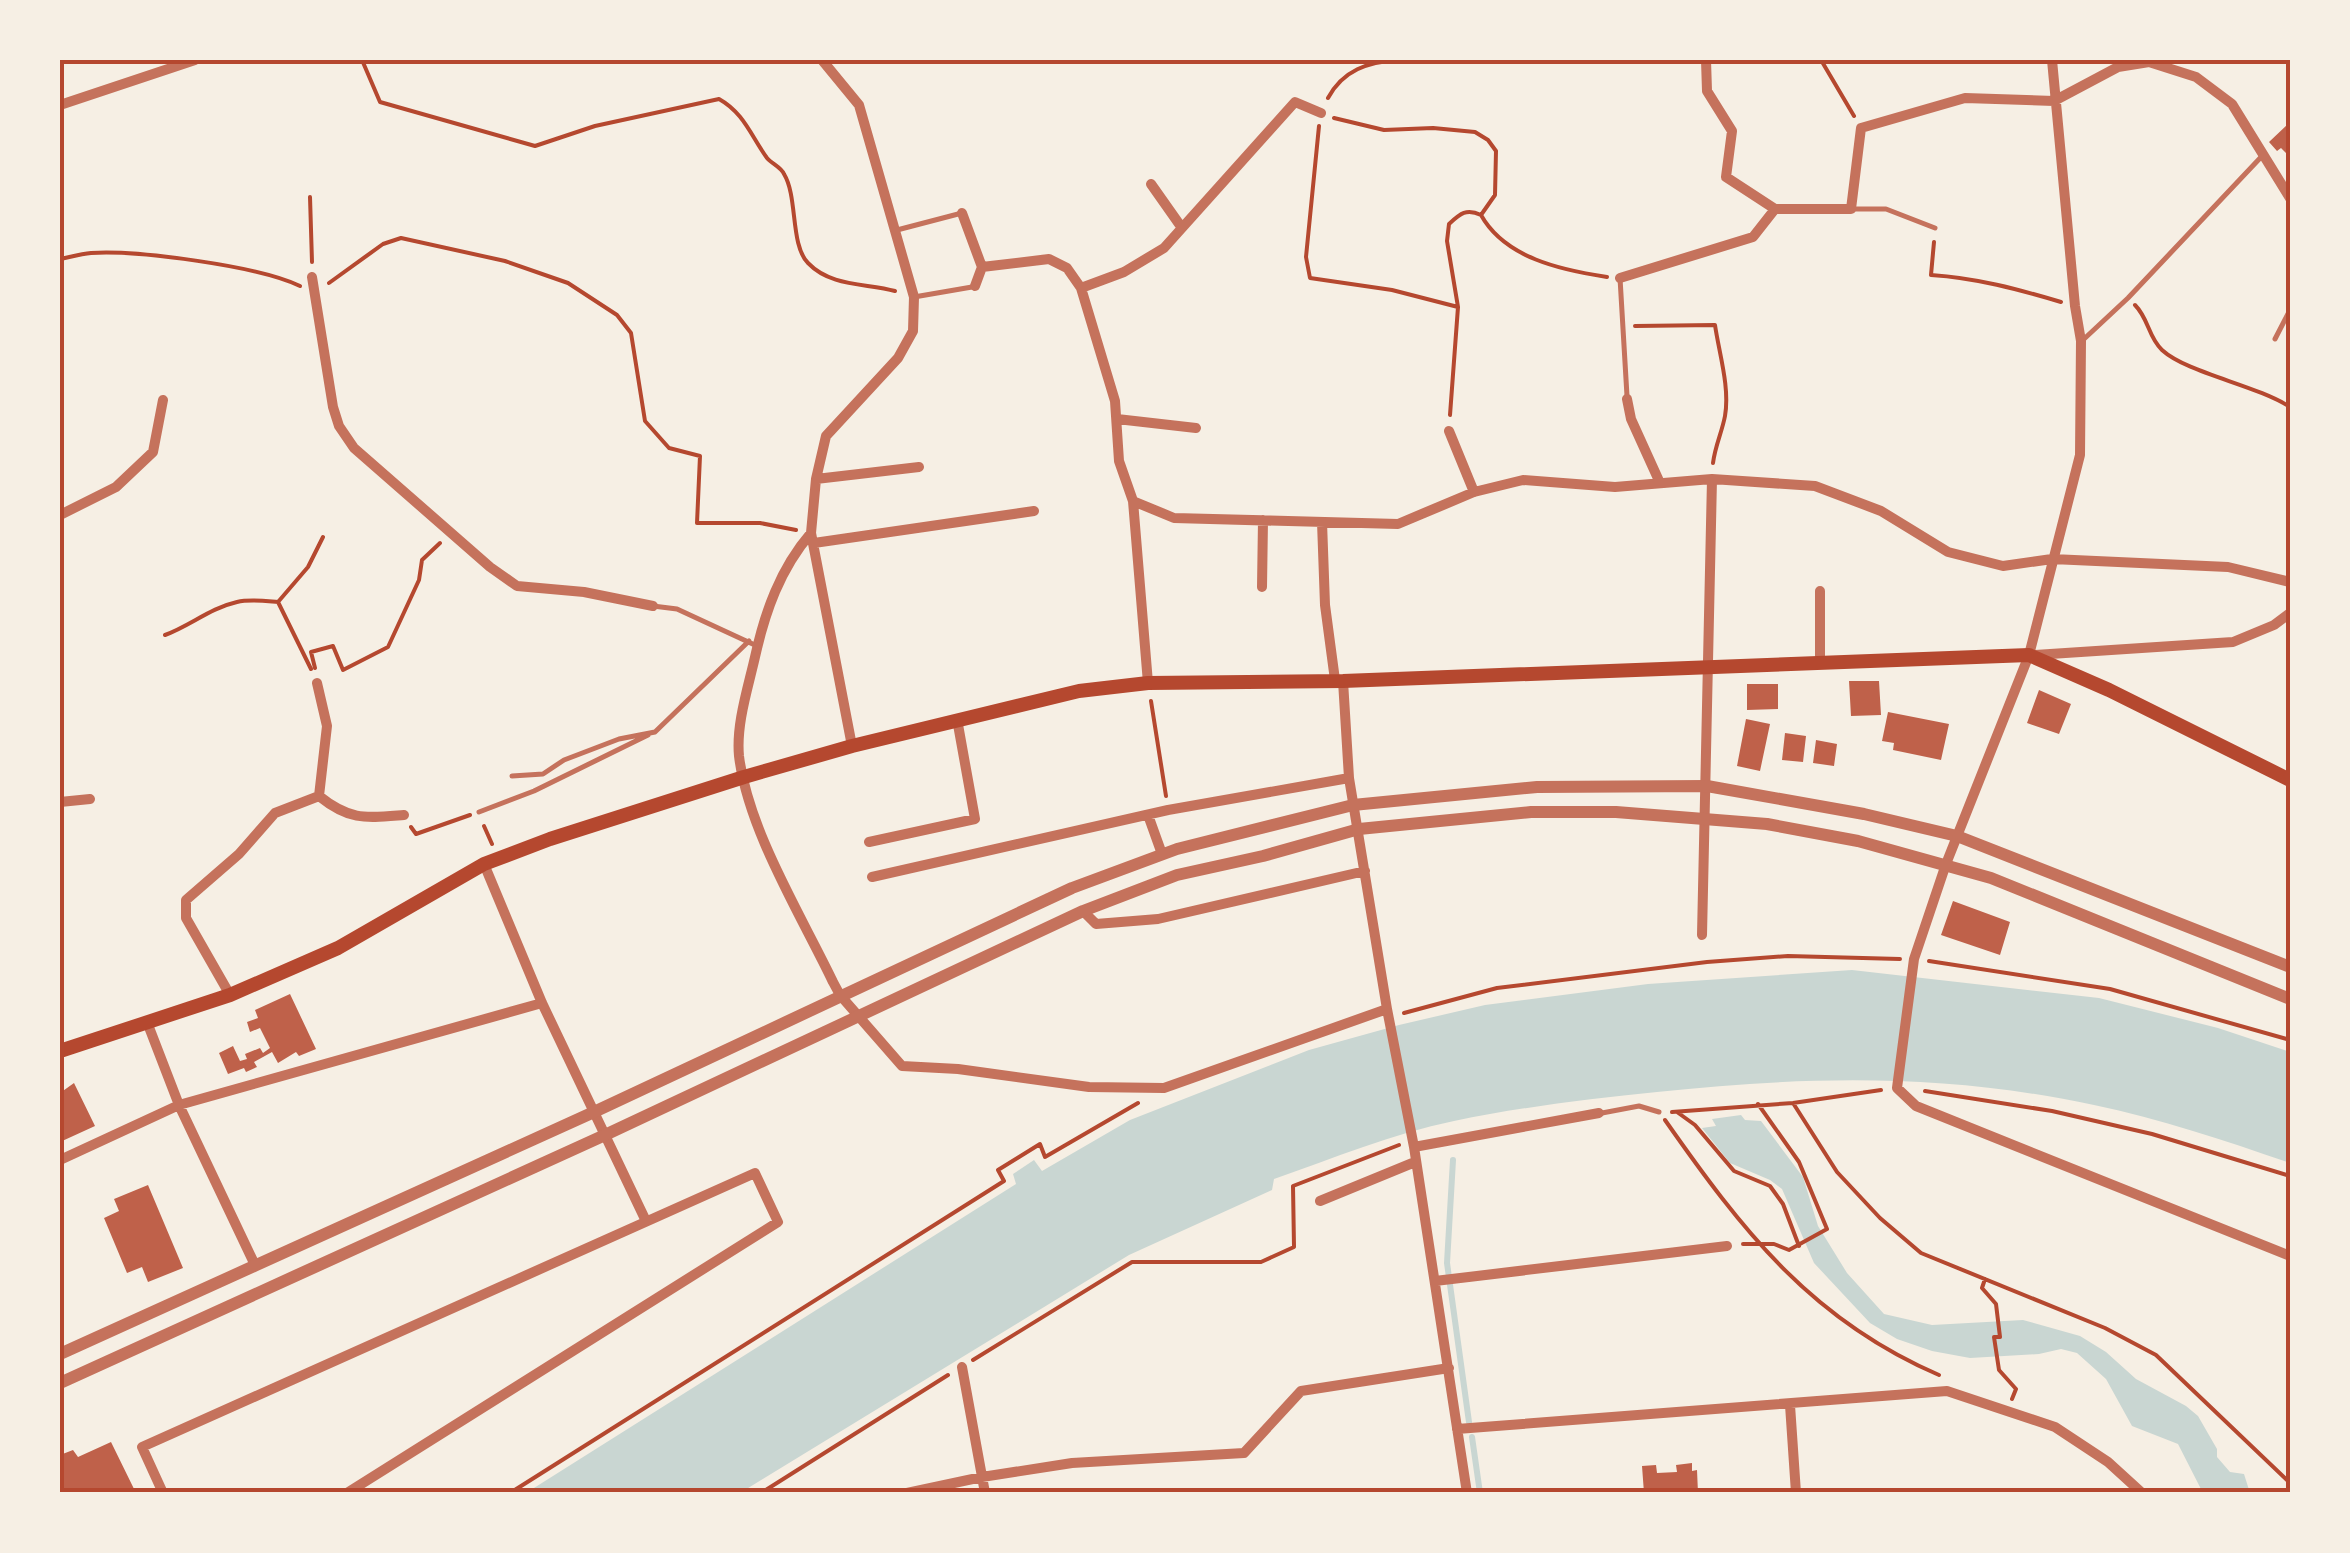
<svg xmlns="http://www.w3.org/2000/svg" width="2350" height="1553" font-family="Helvetica,sans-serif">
	<rect width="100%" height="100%" fill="#f6efe4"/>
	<path fill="#c9d6d2" d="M1852,970L2099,998L2218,1028L2290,1052V1163C2226,1141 2161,1119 2094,1105C1944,1073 1808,1076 1657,1092C1589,1099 1521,1107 1454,1121C1392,1134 1334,1158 1274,1179L1272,1190L1129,1255L740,1493H526L1016,1184L1013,1174L1034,1160L1042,1171L1130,1120L1309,1050L1399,1025L1485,1005L1648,984Z
		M1741,1115L1745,1120L1761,1121L1803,1177L1818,1226L1847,1273L1884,1314L1932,1325L2023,1320L2080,1336L2106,1352L2136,1379L2186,1406L2198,1416L2217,1449V1457L2230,1472L2244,1474L2250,1493H2203L2178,1444L2132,1426L2106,1379L2077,1353L2061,1349L2039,1354L1970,1358L1932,1351L1897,1339L1870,1323L1814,1263L1782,1189L1770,1180L1730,1163L1702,1128L1716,1126L1712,1119Z"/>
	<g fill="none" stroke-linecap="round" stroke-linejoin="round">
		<path stroke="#c9d6d2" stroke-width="6" d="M1453,1160L1447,1263L1469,1422
			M1472,1437L1480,1493"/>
	</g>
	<path fill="#bf614a" d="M2290,122V157L2281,148L2277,151L2269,142Z
		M1849,681H1879L1881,715L1851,716Z
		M1747,684H1778V709L1747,710Z
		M2039,690L2071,704L2059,734L2027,723Z
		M1888,712L1949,724L1941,760L1893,750L1894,743L1882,741Z
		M1746,719L1770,724L1760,771L1737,766Z
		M1785,733L1806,736L1803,762L1782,760Z
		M1816,740L1837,744L1834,766L1813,763Z
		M1953,901L2010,922L2000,955L1941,935Z
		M290,994L316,1049L299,1056L296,1052L278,1063L272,1052L254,1062L257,1067L246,1072L244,1068L228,1074L219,1053L233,1046L240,1061L247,1059L245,1054L260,1048L263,1053L270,1048L260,1028L250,1032L247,1022L258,1018L255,1010Z
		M74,1083L95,1126L60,1142V1093Z
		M148,1185L183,1268L148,1282L142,1267L127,1273L104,1218L119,1211L114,1199Z
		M111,1442L136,1493H60V1455L73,1450L78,1457Z
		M1692,1463V1471L1697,1470L1698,1493H1644L1642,1466L1656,1465L1657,1473L1677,1472L1676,1465Z"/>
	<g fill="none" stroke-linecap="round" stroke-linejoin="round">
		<path stroke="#b5482f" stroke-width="4" d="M362,60L380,102L535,146L595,126L719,99C744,113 751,136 767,158C772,164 781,167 784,174C798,197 790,245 808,263C831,287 866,283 895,291
			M1821,60L1854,116
			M1328,98C1343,70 1368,62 1398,60
			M1334,118L1384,130L1433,128L1475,132L1488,140L1496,151L1495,195L1481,215C1505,258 1561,270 1607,277
			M1319,126L1306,257L1310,278L1392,290L1458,307
			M310,197L312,262
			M1934,242L1931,275C1977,278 2017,289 2061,302
			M60,259C70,257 81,254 91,253C137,250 259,266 300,286
			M329,283L383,244L401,238L505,261L568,283L617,315L631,333L645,421L669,448L700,456L697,523H760L796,530
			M2135,305C2149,319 2148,337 2162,350C2187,373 2256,385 2290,407
			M1635,326L1715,325C1719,353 1730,387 1725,416C1722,432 1715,446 1713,463
			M1450,415L1458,307L1447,241L1449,224C1460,214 1466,208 1481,215
			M278,602L311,669
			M278,602L308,567L323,537
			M165,635C190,626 210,608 237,602C250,599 265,601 278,602
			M315,668L311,652L333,646L343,670L388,647L419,580L422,560L440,543
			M1151,701L1166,796
			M484,826L492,844
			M411,827L416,834L470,815
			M1929,961L2110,989L2290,1040
			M1404,1013L1497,988L1707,962L1788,956L1900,959
			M1925,1091L2052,1111L2152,1134L2290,1176
			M1793,1103L1837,1172L1880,1218L1921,1253L2105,1328L2156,1355L2290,1483
			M1672,1112L1793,1103L1881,1090
			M1677,1112L1695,1125L1734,1171L1770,1186L1783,1204L1799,1246
			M1665,1120C1742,1230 1811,1320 1939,1375
			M1743,1244H1774L1789,1250L1827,1229L1799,1162L1758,1104
			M1985,1279L1982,1288L1996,1304L2000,1337H1994L1999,1370L2016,1389L2012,1399
			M973,1360L1132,1262H1261L1294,1247L1293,1186L1399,1145
			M510,1493L1004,1181L998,1170L1040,1144L1045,1157L1138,1103
			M761,1493L948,1375"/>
		<path stroke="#c5725c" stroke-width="5" d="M1851,209H1886L1935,228
			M897,230L962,213
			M1620,278L1627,396
			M914,297L972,287
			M2084,339L2128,298L2263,155
			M2275,339L2290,310
			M653,606L677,609L757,646
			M512,776L543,774L564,760L619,739L655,732L749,641
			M479,812L534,791L648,735
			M1602,1113L1639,1106L1659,1112"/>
		<path stroke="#c5725c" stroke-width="10" d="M822,60L859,105L914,297L913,331L898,358L826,436L816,479L811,533L852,746
			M1706,60L1707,91L1732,131L1726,177L1775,209H1851L1861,128L1965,98L2054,101L2118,67L2149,62L2196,77L2232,104L2290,198
			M2052,60L2075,306L2081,341L2080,455L2029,655L1946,864L1914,959L1897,1088L1916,1106L2290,1256
			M60,105L195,60
			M1151,184L1182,228
			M962,213L982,267
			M312,277L333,407L339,426L354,448L490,567L517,586L584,592L653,606
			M1620,278L1753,237L1775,209
			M975,286L982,267L1049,259L1067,268L1081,288L1115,401L1119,461L1133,501L1148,683
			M1081,288L1124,272L1164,248L1295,102L1321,113
			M1627,399L1631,419L1660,483
			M1117,419L1196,428
			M1449,431L1474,492
			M816,479L919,467
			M1133,501L1174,518L1398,524L1474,492L1523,480L1615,487L1712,479L1815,486L1881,511L1948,552L2003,566L2052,559L2228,567L2290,582
			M60,515L116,487L153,452L163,400
			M1322,522L1325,605L1335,680
			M811,533C780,569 765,612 755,657C748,688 736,724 739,756C748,830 801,915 833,982L840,995L902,1066L958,1069L1089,1087L1164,1088L1387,1009
			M814,543L1034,511
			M1262,587L1263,520
			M1820,591V664
			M2035,655L2233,642L2274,625L2290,613
			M1343,681L1349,778L1387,1009L1414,1147L1467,1493
			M317,683L327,726L319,796
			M319,796C350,821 366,818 404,815
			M60,802L90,799
			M1148,815L1162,854
			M869,842L975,819L957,719
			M484,864L542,1003L645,1219
			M872,877L1168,810L1349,778
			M1083,911L1096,924L1158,919L1365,871
			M1702,935L1712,479
			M230,995L186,918V900L239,854L275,813L319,796
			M147,1022L179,1105L255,1265
			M1414,1147L1599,1113
			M60,1160L179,1105L542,1003
			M1320,1201L1415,1162
			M1435,1281L1727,1246
			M962,1367L985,1493
			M1790,1405L1796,1493
			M1457,1429L1947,1391L2055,1427L2108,1462L2142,1493
			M163,1493L142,1447L755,1173L778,1222L347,1493
			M907,1493L982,1477L1072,1463L1244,1453L1301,1391L1449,1368"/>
		<path stroke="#c5725c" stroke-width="12" d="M60,1354L594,1112L1072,888L1177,849L1353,805L1537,787L1707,786L1864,814L1957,836L2290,967
			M60,1383L605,1135L1083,911L1177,875L1263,856L1359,829L1531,812H1616L1767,824L1858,841L1991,878L2290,999"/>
		<path stroke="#b5482f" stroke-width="14" d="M60,1051L230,995L338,948L484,864L550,839L744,777L852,746L1079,691L1148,683L1343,681L2029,655L2109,690L2290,780"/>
	</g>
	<rect width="2350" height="1553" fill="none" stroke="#f6efe4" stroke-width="125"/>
	<rect x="62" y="62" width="2226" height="1428" fill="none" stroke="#b5482f" stroke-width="4"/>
</svg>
